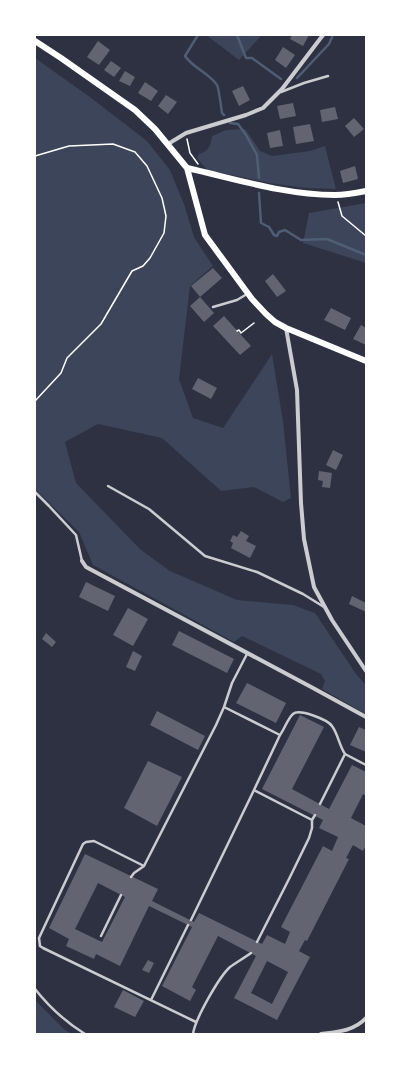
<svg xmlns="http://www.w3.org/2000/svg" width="401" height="1069" font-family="'Sofia Sans Condensed',sans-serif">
	<rect width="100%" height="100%" fill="#2d3142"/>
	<path fill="#3c4559" d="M206,35H262L239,60Z
		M35,58L90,97L147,141L170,170L184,204L194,237L213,266L190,286L179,379L193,418L223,428L272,354L283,421L291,498L283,502L254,487L221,491L162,438L98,424L65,442L76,483L141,550L170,571L237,600L293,605L315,613L356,674L366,685V714L322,689L325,681L321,674L242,636L234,642L93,565L79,532L35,489Z
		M245,129L254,142L260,151L272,156L310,151L325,146L336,189L306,188L269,183L207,170L197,158L199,154C209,151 211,145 212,136L226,130Z
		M366,203V263L303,243L309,213Z
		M35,1000L64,1029L71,1034H35Z"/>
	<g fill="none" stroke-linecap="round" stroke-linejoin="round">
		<path stroke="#4f5d75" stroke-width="2.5" d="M198,35L185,56C193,68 209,73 217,85C219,89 221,107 222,113L224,115
			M237,35L246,58H252L281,79
			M297,78L329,44L333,35
			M230,123L238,124L246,135L257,155L259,178
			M259,193L261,223L269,227L274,235L277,236L279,232L285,230L301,240L327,239L366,255"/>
	</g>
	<path fill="#626471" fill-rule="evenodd" d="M292,35H309L303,46L290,39Z
		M98,41L110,50L99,65L87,57Z
		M283,47L295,55L286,68L275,60Z
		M111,61L121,68L114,77L104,70Z
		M125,71L135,77L130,86L119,81Z
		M145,82L158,91L151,101L138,93Z
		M243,86L250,100L239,106L232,91Z
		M166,95L177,102L168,114L158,106Z
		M293,103L296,116L280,119L277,106Z
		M335,107L338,119L322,122L320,110Z
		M354,118L364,129L354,137L345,126Z
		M310,124L314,141L296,144L293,127Z
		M280,130L283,146L270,148L267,133Z
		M355,166L358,179L343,183L340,171Z
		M213,268L222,278L200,297L191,286Z
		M273,274L286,291L277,297L265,281Z
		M200,297L214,313L204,322L190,306Z
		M331,308L351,318L345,330L324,320Z
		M224,316L251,346L240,355L213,326Z
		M361,325L366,328V345L353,339Z
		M198,378L217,388L211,399L192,389Z
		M333,450L343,455L336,470L326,465Z
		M319,471L332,473L330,488L322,487L323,481L318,480Z
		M241,531L249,536L246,541L256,546L250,558L231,548L233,543L230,541L233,535L237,537Z
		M86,582L115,596L108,611L79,597Z
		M352,596L366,603V612L349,604Z
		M128,608L148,619L133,646L113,635Z
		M179,631L234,659L227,673L172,645Z
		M46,633L56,642L52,647L42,639Z
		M133,651L142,656L135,671L126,667Z
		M247,683L286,703L276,723L236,703Z
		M157,711L205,736L198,750L150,725Z
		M300,715L324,727L292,789L329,809L352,765L366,772V796L363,794L351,818L366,826V845L363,851L353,845L346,858L349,859L307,941L305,940L299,951L310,957L277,1020L234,998L256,956L218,936L192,987L196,990L190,1001L162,986L192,927L149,906L120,966L96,954L94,959L66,946L69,939L49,928L85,854L158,889L152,901L194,922L199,913L262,944L267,935L285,944L290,932L281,927L323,846L332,851L338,837L319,828L323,820L262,789ZM98,883L125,897L102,942L75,929ZM267,961L288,972L272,1004L251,993Z
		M359,727L366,730V752L350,745Z
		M148,761L182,777L157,826L124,808Z
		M148,960L154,963L149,973L142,970Z
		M123,990L144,1001L135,1017L114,1007Z"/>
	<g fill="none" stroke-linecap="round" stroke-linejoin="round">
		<path stroke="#fff" stroke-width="1.5" d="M187,139L190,153L198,164
			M35,156L69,146L113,144L135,152L147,166L162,198L166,216L164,233L150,258L143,266L132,271L101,324L67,358L61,373L35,401
			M338,202L342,216L366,236
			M237,331L239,330L241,333L254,323"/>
		<path stroke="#caccd0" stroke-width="2.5" d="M281,92L304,83L328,76
			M213,307L237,300L247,294
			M108,486L149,509L205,556L257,572L303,594L324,607
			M35,492L49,506L76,535L82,561
			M224,707L280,735C284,730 288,718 293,714C299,708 328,720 332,726C338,734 339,745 345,754L366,765
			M280,735L254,790L312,820
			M320,804L345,754
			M144,866L94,841L86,842L83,844L39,938L40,946L43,948L196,1022
			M131,877L134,873L144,866L216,725L224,707L232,683L247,654
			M191,920L254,790
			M101,936L121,895
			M257,942L290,877L309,838L312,828V820L315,815
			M35,989C50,1008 64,1021 85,1034
			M151,1000L188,925
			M193,1034C195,1019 219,977 230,967C237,962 244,958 251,953"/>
		<path stroke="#caccd0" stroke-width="4" d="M168,144L186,133L246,115L263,108L282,89L323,35
			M286,328L297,390L301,503L304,539L314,587L332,620L366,671
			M82,561L86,567L313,688L366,717
			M321,1034C337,1032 354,1031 366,1018"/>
		<path stroke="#fff" stroke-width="6" d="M35,41L61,58L135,110L155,129L187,168L205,235L252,299L266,314L275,322L286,328L366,361
			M187,168C236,179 285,195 335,195C345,195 356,193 366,191"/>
	</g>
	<rect width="401" height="1069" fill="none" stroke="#ffffff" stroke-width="72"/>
</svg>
